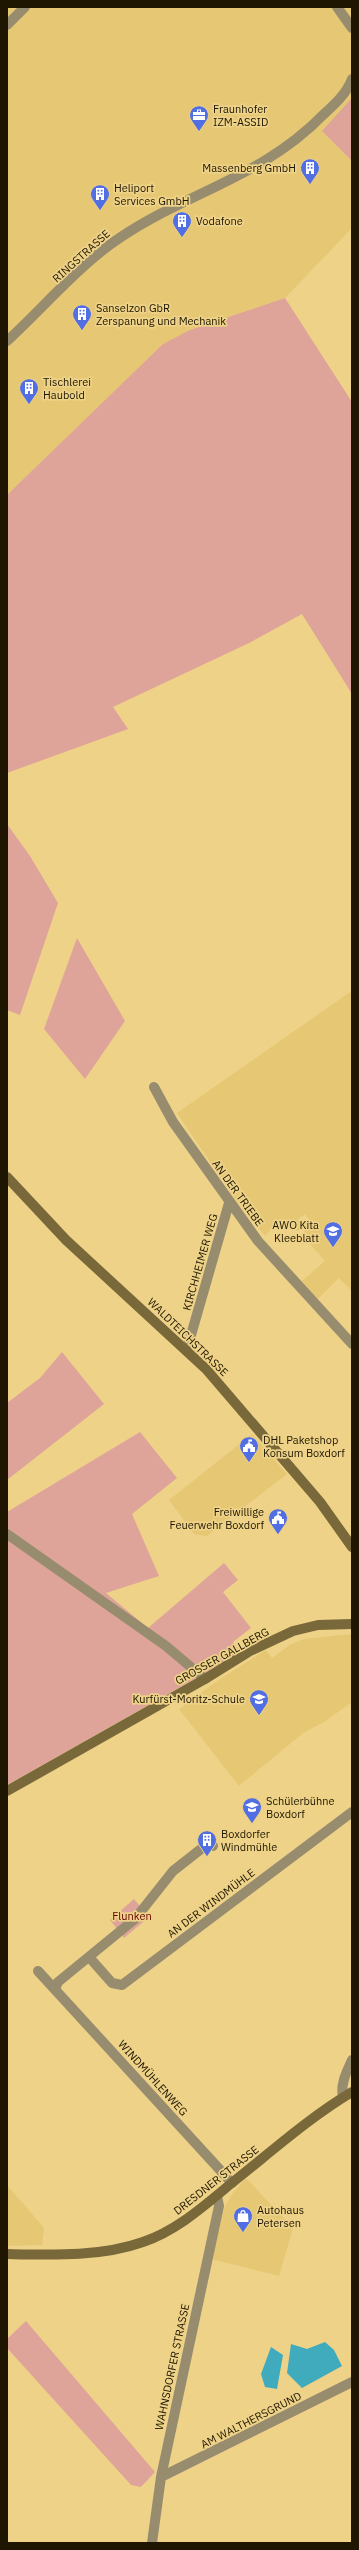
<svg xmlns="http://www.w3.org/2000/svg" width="359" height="2550" font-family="'IBM Plex Sans',sans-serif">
	<rect width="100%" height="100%" fill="#eed288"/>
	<path fill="#e6c774" d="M7,7H352V228L285,298L190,330L67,438L7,495Z
		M350,992L352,995V1291L339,1278L317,1300L302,1281L325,1261L302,1235L311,1222L305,1214L297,1220L303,1226L299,1231L276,1224L265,1236L238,1203L177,1113Z
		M252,1434L287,1474L207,1536L194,1534L169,1500Z
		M352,1634V1702L324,1722L303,1733L239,1786L179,1709L217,1681L266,1650L272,1658L291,1644L304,1639Z
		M246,2178L293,2228L279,2276L211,2259L225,2206L232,2194Z
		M7,2185L44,2228L42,2245L7,2246Z"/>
	<path fill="#dea49a" d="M352,98V161L322,131Z
		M285,298L352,402V694L302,614L249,643L113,707L128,729L7,773V495L163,344L190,330Z
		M7,824L30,856L58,903L20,1015L7,1010Z
		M77,938L125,1021L85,1079L44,1029Z
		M62,1352L104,1404L7,1480V1403L40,1378Z
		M140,1432L177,1478L132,1514L159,1576L106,1593L148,1628L224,1563L238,1580L223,1592L251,1628L233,1642L240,1651L205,1673L7,1785V1512Z
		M134,1899L149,1917L124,1938L110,1920Z
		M26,2321L155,2472L141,2487L131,2485L7,2348V2339Z"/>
	<path fill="#3fabbc" d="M325,2342L334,2350L342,2366L302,2388L287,2373L291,2344L307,2349Z
		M271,2347L283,2355L277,2389L265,2387L261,2374Z"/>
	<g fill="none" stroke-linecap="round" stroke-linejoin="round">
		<path stroke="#978c6e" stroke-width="10" d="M337,7L352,28
			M7,25L25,7
			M7,341C43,308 81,263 121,237C190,191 263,177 324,114C335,104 347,93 352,79
			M154,1087L173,1122L258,1241L352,1344
			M187,1349L229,1203
			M7,1534L166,1646L205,1679
			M89,1957L112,1983L122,1985L352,1812
			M38,1971L232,2183
			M55,1989L58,1982L135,1919L173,1871L201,1849L207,1845L213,1846
			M343,2097C340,2084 347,2071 352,2060
			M161,2477L352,2382
			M152,2543L161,2477L219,2206L217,2196"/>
		<path stroke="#79683a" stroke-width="10" d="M7,1177L66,1240L206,1369L320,1502L352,1547
			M7,1791L205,1679L250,1651L293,1631L318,1625L352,1624
			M7,2254C51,2255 101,2257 143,2242C178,2230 205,2205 233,2182C272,2151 310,2117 352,2092"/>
	</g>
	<defs>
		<symbol id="office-pin" viewBox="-11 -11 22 30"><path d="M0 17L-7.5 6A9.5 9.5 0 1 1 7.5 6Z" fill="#526ee3" stroke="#eed288"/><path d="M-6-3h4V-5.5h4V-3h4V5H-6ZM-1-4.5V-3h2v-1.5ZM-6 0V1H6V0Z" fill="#fff"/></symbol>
		<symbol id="building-pin" viewBox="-11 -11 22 30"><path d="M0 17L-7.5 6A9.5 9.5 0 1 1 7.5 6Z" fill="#526ee3" stroke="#eed288"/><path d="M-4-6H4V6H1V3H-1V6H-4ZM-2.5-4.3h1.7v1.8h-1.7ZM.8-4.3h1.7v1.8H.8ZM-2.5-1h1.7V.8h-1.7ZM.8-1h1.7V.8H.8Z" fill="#fff"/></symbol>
		<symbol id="school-pin" viewBox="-11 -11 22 30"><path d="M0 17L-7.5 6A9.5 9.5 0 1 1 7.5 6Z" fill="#526ee3" stroke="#eed288"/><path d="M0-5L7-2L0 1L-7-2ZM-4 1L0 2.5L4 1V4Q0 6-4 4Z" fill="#fff"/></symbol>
		<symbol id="civic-pin" viewBox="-11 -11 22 30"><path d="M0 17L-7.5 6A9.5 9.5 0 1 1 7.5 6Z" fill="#526ee3" stroke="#eed288"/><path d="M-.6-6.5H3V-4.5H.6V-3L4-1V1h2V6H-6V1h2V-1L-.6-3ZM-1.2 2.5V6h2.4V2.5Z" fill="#fff"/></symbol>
		<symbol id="shop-pin" viewBox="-11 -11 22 30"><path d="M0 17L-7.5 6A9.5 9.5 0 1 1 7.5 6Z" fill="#526ee3" stroke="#eed288"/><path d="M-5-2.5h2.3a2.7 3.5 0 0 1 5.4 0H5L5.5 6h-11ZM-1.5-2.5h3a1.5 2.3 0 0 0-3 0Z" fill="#fff"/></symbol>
	</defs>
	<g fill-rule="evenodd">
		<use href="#office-pin" x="188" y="104" width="22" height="30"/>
		<use href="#building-pin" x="299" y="157" width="22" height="30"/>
		<use href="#building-pin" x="89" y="183" width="22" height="30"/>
		<use href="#building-pin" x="171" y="210" width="22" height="30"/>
		<use href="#building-pin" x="71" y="303" width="22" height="30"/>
		<use href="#building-pin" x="18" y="377" width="22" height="30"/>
		<use href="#school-pin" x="322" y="1220" width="22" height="30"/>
		<use href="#civic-pin" x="238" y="1435" width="22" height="30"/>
		<use href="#civic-pin" x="267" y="1507" width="22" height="30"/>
		<use href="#school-pin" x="248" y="1688" width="22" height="30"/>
		<use href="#school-pin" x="241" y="1796" width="22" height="30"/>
		<use href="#building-pin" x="196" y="1829" width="22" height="30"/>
		<use href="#shop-pin" x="232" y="2205" width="22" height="30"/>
	</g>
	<g text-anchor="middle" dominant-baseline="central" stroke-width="3.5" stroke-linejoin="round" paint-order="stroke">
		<g font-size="11" fill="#1e1601" stroke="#eed288" text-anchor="start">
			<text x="213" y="109">Fraunhofer<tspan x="213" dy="13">IZM-ASSID</tspan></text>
			<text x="296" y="168" text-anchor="end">Massenberg GmbH</text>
			<text x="114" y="188">Heliport<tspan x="114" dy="13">Services GmbH</tspan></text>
			<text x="196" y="221">Vodafone</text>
			<text x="96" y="308">Sanselzon GbR<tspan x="96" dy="13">Zerspanung und Mechanik</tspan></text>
			<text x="43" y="382">Tischlerei<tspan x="43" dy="13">Haubold</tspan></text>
			<text x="319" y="1225" text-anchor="end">AWO Kita<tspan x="319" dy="13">Kleeblatt</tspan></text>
			<text x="263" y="1440">DHL Paketshop<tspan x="263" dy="13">Konsum Boxdorf</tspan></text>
			<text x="264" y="1512" text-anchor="end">Freiwillige<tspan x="264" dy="13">Feuerwehr Boxdorf</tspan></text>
			<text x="245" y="1699" text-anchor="end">Kurfürst-Moritz-Schule</text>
			<text x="266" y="1801">Schülerbühne<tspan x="266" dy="13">Boxdorf</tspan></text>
			<text x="221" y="1834">Boxdorfer<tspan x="221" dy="13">Windmühle</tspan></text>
			<text x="257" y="2210">Autohaus<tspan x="257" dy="13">Petersen</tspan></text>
		</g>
		<g font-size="11" fill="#1e1601" stroke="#eed288">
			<text transform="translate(81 256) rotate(-42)">RINGSTRASSE</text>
			<text transform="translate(238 1193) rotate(54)">AN DER TRIEBE</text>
			<text transform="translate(200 1262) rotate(-74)">KIRCHHEIMER WEG</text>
			<text transform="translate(188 1337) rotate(44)">WALDTEICHSTRASSE</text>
			<text transform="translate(222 1656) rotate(-29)">GROSSER GALLBERG</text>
			<text transform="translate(211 1903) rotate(-37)">AN DER WINDMÜHLE</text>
			<text transform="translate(153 2078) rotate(48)">WINDMÜHLENWEG</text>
			<text transform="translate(216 2180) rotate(-38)">DRESDNER STRASSE</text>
			<text transform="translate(172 2367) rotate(-78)">WAHNSDORFER STRASSE</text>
			<text transform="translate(251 2420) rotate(-27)">AM WALTHERSGRUND</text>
		</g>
		<g font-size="11" fill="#650100" stroke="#eed288">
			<text x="132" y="1916">Flunken</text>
		</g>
	</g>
	<rect width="359" height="2550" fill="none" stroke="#1e1601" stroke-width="16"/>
</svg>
